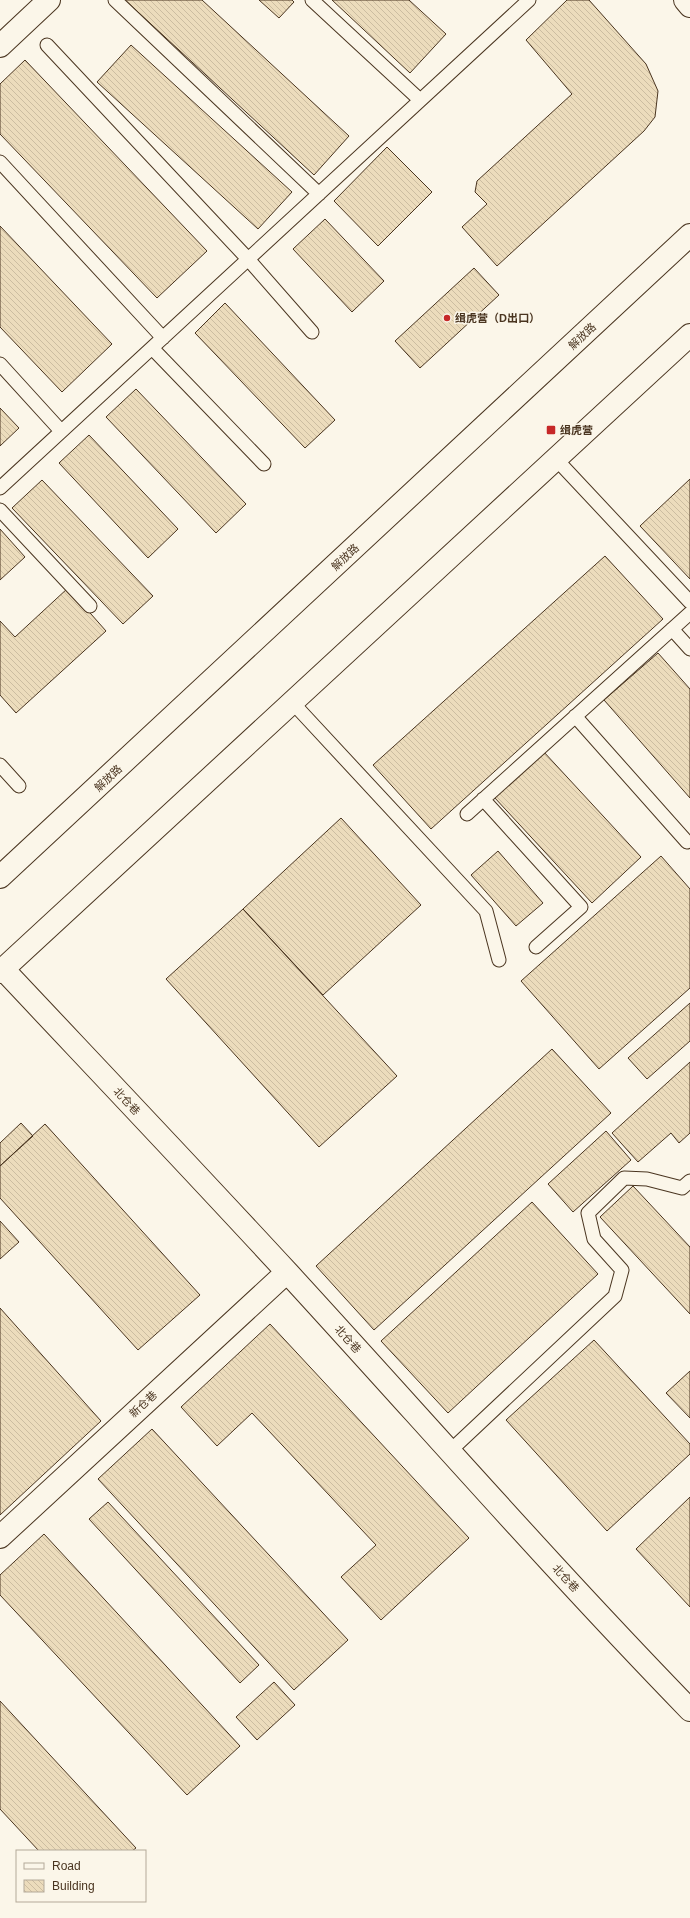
<svg xmlns="http://www.w3.org/2000/svg" width="690" height="1918" font-family="Helvetica,'Noto Sans SC',sans-serif">
	<defs>
		<pattern id="building-back-hatch" width="6" height="6" patternUnits="userSpaceOnUse"><rect width="6" height="6" fill="#ecdcbc"/><path d="M-1 5l2 2M0 0l6 6M5-1l2 2" fill="none" stroke="#ccbda1"/></pattern>
	</defs>
	<rect width="100%" height="100%" fill="#fbf6e9"/>
	<path fill="url(#building-back-hatch)" stroke="#4a3520" d="M125,0H202L349,136L314,175Z
		M259,0H292L294,2L279,18Z
		M332,0H409L446,34L410,73Z
		M567,0H589L646,64L658,91L655,117L644,131L497,266L462,227L487,204L475,192L477,181L572,94L526,40Z
		M131,45L292,192L258,229L97,82Z
		M25,60L207,251L157,298L0,134V84Z
		M387,147L432,192L378,246L334,201Z
		M325,219L384,281L352,312L293,249Z
		M0,226L112,344L62,392L0,327Z
		M474,268L499,295L420,368L395,341Z
		M225,303L335,420L305,448L195,333Z
		M136,389L246,504L216,533L106,417Z
		M0,408L19,428L0,446Z
		M89,435L178,529L148,558L59,463Z
		M690,479V579L640,526Z
		M42,480L153,596L123,624L12,508Z
		M0,529L25,557L0,580Z
		M605,556L663,619L431,829L373,765Z
		M68,588L106,631L16,713L0,695V621L15,637Z
		M658,653L690,689V798L604,700Z
		M543,751L641,857L592,903L494,797Z
		M341,818L421,905L323,995L243,909Z
		M498,851L543,903L516,926L471,875Z
		M661,856L690,889V988L599,1069L521,981Z
		M243,909L397,1076L319,1147L166,979Z
		M690,1003V1041L647,1079L628,1058Z
		M552,1049L611,1113L374,1330L316,1266Z
		M690,1062V1133L679,1143L671,1133L638,1162L612,1133Z
		M21,1123L33,1136L0,1166V1143Z
		M45,1124L200,1295L138,1350L0,1198V1166Z
		M606,1131L631,1160L573,1212L548,1184Z
		M633,1186L690,1247V1314L600,1217Z
		M532,1202L598,1274L448,1413L381,1341Z
		M0,1221L19,1242L0,1259Z
		M0,1308L101,1421L0,1515Z
		M270,1324L469,1538L381,1620L341,1577L376,1545L252,1413L217,1446L181,1407Z
		M594,1340L690,1444V1454L607,1531L506,1420Z
		M690,1371V1418L666,1393Z
		M152,1429L348,1640L294,1690L98,1479Z
		M690,1497V1607L636,1549Z
		M108,1502L259,1665L240,1683L89,1519Z
		M44,1534L240,1746L187,1795L0,1595V1575Z
		M274,1682L295,1705L257,1740L236,1717Z
		M0,1701L136,1848L132,1851H39L0,1809Z"/>
	<g fill="none" stroke-linecap="round" stroke-linejoin="round">
		<defs>
			<path id="service" d="M115,0L319,194
				M312,0L420,100
				M47,45L248,259L312,332
				M0,162L163,338
				M152,348L264,464
				M0,364L61,431
				M555,458L690,602
				M0,488L529,0
				M0,510L90,606
				M672,629L690,649
				M292,702L486,911L499,960
				M575,716L687,842
				M0,765L19,786
				M483,799L581,907L536,947
				M467,814L690,613
				M450,1451L615,1296L622,1270L594,1239L588,1213L624,1178L647,1179L682,1188L690,1181"/>
			<path id="minor" d="M0,46L49,0
				M3,969C98,1070 194,1171 288,1273C422,1419 552,1568 690,1710
				M0,1537L287,1272"/>
			<path id="secondary" d="M685,0L690,6"/>
			<path id="primary" d="M0,877L690,235
				M0,972L690,335"/>
		</defs>
		<use href="#service" stroke="#4a3520" stroke-width="15"/>
		<use href="#minor" stroke="#4a3520" stroke-width="24"/>
		<use href="#secondary" stroke="#4a3520" stroke-width="24"/>
		<use href="#primary" stroke="#4a3520" stroke-width="24"/>
		<use href="#service" stroke="#fbf6e9" stroke-width="13"/>
		<use href="#minor" stroke="#fbf6e9" stroke-width="22"/>
		<use href="#secondary" stroke="#fbf6e9" stroke-width="22"/>
		<use href="#primary" stroke="#fbf6e9" stroke-width="22"/>
	</g>
	<g fill="#c62828" stroke="#fbf6e9" stroke-width="1.5">
		<circle cx="447" cy="318" r="4"/>
		<rect x="546" y="425" width="10" height="10" rx="2"/>
	</g>
	<g text-anchor="middle" dominant-baseline="central" stroke-width="3" stroke-linejoin="round" paint-order="stroke">
		<g font-size="11" font-weight="bold" fill="#4a3520" stroke="#fbf6e9" text-anchor="start">
			<text x="455" y="318">缉虎营（D出口）</text>
			<text x="560" y="430">缉虎营</text>
		</g>
		<g font-size="11" fill="#4a3520" stroke="#fbf6e9">
			<text transform="translate(582 336) rotate(-43)">解放路</text>
			<text transform="translate(345 557) rotate(-43)">解放路</text>
			<text transform="translate(108 778) rotate(-43)">解放路</text>
			<text transform="translate(127 1101) rotate(47)">北仓巷</text>
			<text transform="translate(348 1339) rotate(48)">北仓巷</text>
			<text transform="translate(143 1404) rotate(-43)">新仓巷</text>
			<text transform="translate(566 1578) rotate(47)">北仓巷</text>
		</g>
	</g>
	<rect x="16" y="1850" width="130" height="52" fill="#fbf6e9" stroke="#b4a999"/>
	<rect x="24" y="1863" width="20" height="6" fill="#fbf6e9" stroke="#b4a999"/>
	<text x="52" y="1870" font-size="12" fill="#4a3520">Road</text>
	<rect x="24" y="1880" width="20" height="12" fill="url(#building-back-hatch)" stroke="#b4a999"/>
	<text x="52" y="1890" font-size="12" fill="#4a3520">Building</text>
</svg>
